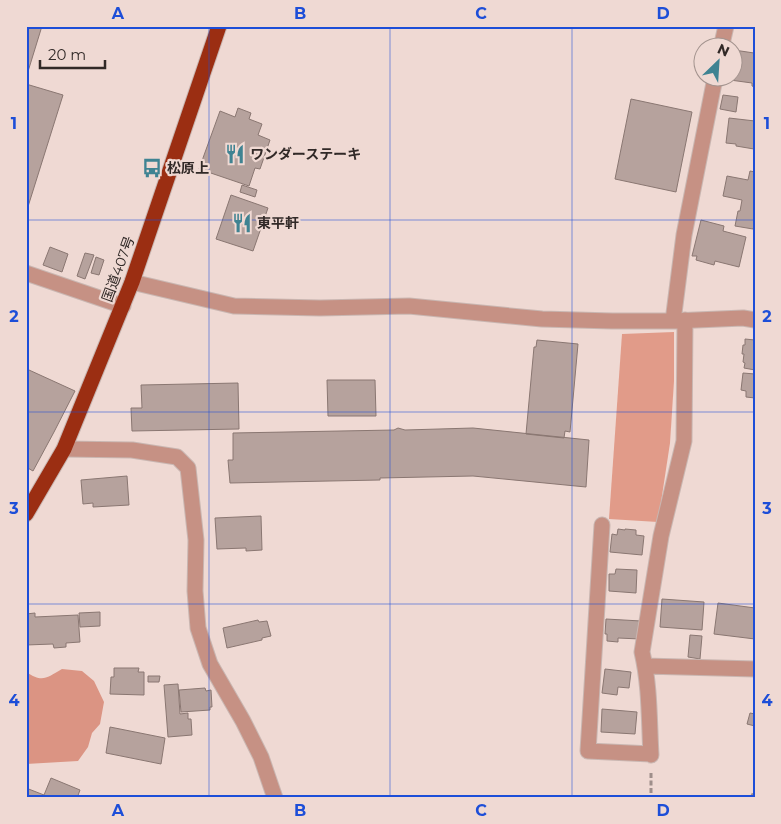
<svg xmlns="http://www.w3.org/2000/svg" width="781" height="824" font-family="Montserrat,'Noto Sans JP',sans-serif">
	<rect width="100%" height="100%" fill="#efd9d3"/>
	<path fill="#e19b89" d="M674,332V381L670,443L658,522L609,519L622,334Z"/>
	<path fill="#db9483" d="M62,669L82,671L94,681L104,702L100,724L92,733L88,747L78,761L26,764V672C43,683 46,678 62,669Z"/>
	<path fill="#b6a29d" stroke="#8a7772" d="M26,26H42L26,78Z
		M734,50L754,53L755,50V87L752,86V83L730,80L731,78H734Z
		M26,84L63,95L26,213Z
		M723,95L738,97L736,112L720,109Z
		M631,99L692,112L676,192L615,179Z
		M238,108L251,113L249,119L262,124L258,135L270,140L260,169L255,168L249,186L199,169L220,111L235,117Z
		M729,118L755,121L754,149L736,146V144L726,143Z
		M750,171L755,172V227H754L753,229L735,226L738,211H740L742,200L723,196L727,176L748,180Z
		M242,185L257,190L255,197L240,192Z
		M231,195L268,208L253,251L216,239Z
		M701,220L724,226L723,231L746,237L739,267L715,261L714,265L696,260L697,256H692Z
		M50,247L68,254L62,272L43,265Z
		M85,253L94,255L85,279L77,276Z
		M96,257L104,260L99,275L91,273Z
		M745,339L755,340V370L744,368L745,363L743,362L744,354H742L743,345H745Z
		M537,340L578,344L570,432L565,431L564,438L526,434L534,347H536Z
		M29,370L75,391L54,432L33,471L26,467V375Z
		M743,373L755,374V398L746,397V391L741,390Z
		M327,380H375L376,416H328Z
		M238,383L239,429L132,431L131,408H142L141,385Z
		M398,428L405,430L473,428L589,440L586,487L473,476L380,478V480L230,483L228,460H233V433L394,430Z
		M127,476L129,505L93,507V503L83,504L81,480Z
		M261,516L262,550L246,551V548L217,549L215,518Z
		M618,529L625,530V529L636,530V535L644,536L642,555L610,552L612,534L617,535Z
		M616,569L637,570L636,593L609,591V574H615Z
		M662,599L704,602L702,630L660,627Z
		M718,603L755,608V639L714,634Z
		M100,612V626L80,627L79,613Z
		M35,613V617L78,615L80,642L66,643V647L54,648L53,644L26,645V614Z
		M606,619L641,621L640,639L618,638V642L607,641V634H605Z
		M258,620L259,622L267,621L271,636L262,638V640L227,648L223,628Z
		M690,635L702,636L700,659L688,657Z
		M114,668H139L138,672H144V695L110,694L111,677H114Z
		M605,669L631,672L629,688L618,687L617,695L602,693Z
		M148,676H160L159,682H148Z
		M178,684L180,714L188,713V719H191L192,735L168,737L164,685Z
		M205,688L206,691L211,690L212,707H210V710L181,712L179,690Z
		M602,709L637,712L635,734L601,732Z
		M750,713L755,714V726L747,724Z
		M110,727L165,738L161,764L106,753Z
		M51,778L80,790L77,798H26V788L44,795Z"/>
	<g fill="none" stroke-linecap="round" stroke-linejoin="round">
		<defs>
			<path id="minor" d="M721,48L726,26
				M26,273L123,306
				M132,282L234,306L320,308L409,306L542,319L612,321H673L743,318L755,320
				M673,321L684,235L715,78
				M64,449L132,450L177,457L188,468L196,540L195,591L198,628L210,664L243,721L261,757L275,798
				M602,525L588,751L651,754
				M645,666L755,669
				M651,755C649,721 650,686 642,652L661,536L684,441L685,320"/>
			<path id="highway" d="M26,514L64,449L132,282L219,26"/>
		</defs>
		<use href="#minor" stroke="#c9b6b1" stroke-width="17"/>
		<use href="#highway" stroke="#c9b6b1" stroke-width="17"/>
		<path stroke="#9e8e8a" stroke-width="3" stroke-dasharray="5 2.5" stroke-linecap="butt" d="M651,773V798
			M751,798L755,790"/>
		<use href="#minor" stroke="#c69184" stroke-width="15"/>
		<use href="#highway" stroke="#9b2e12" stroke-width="15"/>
	</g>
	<path fill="none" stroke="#1d4ed8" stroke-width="1" stroke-opacity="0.55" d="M209,26V798M390,26V798M572,26V798M26,220H755M26,412H755M26,604H755"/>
	<defs>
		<symbol id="restaurant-bare" viewBox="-9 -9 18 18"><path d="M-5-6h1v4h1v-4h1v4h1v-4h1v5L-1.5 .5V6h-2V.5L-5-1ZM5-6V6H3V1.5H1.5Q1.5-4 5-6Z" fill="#3f8392" stroke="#efd9d3" stroke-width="2.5" paint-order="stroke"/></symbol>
		<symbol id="bus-bare" viewBox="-9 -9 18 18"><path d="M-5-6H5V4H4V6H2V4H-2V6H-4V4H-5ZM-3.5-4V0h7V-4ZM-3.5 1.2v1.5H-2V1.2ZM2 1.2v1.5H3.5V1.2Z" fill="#3f8392" stroke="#efd9d3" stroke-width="2.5" paint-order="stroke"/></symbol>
	</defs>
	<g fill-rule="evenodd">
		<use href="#restaurant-bare" x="221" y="140" width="28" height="28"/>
		<use href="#bus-bare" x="138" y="154" width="28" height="28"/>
		<use href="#restaurant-bare" x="228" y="209" width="28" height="28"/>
	</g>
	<g text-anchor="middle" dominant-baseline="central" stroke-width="4.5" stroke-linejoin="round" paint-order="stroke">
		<g font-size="14" font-weight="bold" fill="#312927" stroke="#efd9d3" text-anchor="start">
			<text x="250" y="154">ワンダーステーキ</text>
			<text x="167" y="168">松原上</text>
			<text x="257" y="223">東平軒</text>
		</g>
		<g font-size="14" fill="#312927" stroke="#efd9d3">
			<text transform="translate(118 269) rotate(-70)">国道407号</text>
		</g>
	</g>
	<rect width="781" height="824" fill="none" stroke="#efd9d3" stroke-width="55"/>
	<g transform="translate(718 62) rotate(25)"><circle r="24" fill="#efd9d3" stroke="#a3938e"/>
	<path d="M0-4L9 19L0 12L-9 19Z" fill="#3f8392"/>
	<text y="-8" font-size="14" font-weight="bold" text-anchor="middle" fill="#312927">N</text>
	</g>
	<path d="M40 60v8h65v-8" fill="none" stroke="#312927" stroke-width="2.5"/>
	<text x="48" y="60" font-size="15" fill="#312927" stroke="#efd9d3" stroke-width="4" paint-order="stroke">20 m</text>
	<rect x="28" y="28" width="726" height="768" fill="none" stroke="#1d4ed8" stroke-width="2"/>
	<g font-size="16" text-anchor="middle" font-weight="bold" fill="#1d4ed8">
		<text x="118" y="19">A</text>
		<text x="300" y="19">B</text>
		<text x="481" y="19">C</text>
		<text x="663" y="19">D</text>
		<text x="14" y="129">1</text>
		<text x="767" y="129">1</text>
		<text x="14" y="322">2</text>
		<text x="767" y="322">2</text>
		<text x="14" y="514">3</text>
		<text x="767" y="514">3</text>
		<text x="14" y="706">4</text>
		<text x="767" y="706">4</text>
		<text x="118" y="816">A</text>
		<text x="300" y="816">B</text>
		<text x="481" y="816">C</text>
		<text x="663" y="816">D</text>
	</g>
</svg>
